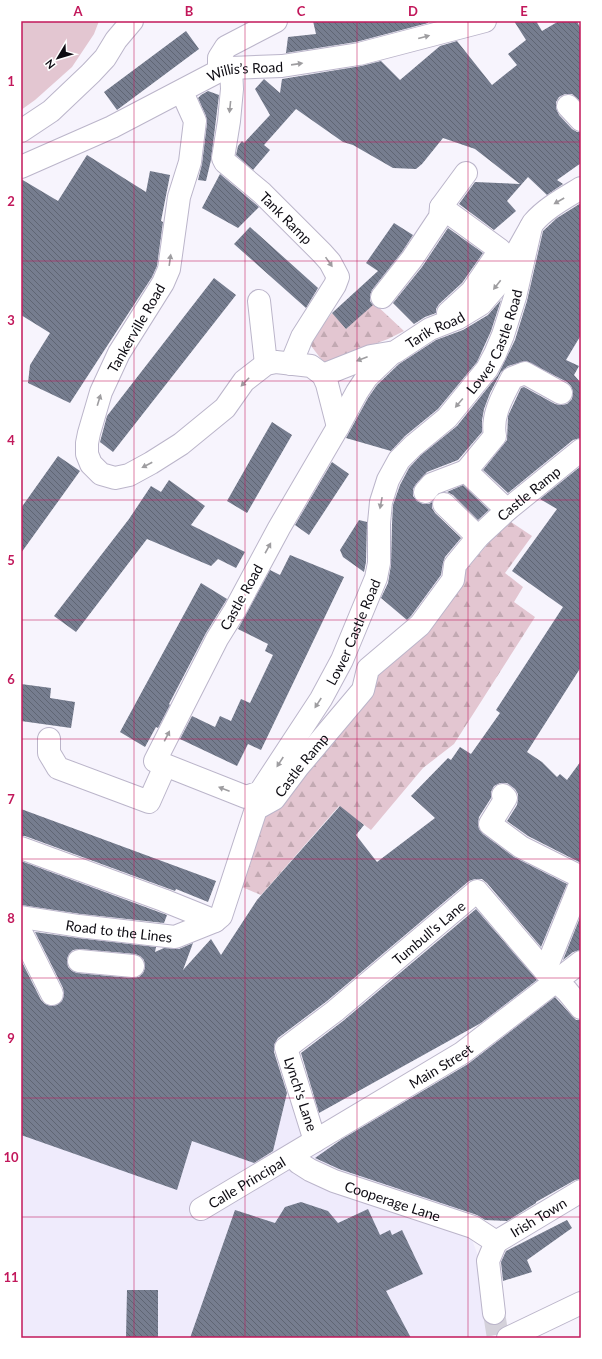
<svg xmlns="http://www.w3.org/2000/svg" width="602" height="1359" font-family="Lato,sans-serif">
	<defs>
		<pattern id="forest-firs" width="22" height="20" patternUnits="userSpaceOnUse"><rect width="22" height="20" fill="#e3c6d1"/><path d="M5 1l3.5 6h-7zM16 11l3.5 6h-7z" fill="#c2a9b2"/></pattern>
		<pattern id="building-back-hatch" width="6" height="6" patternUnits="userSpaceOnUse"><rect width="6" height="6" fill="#767d8f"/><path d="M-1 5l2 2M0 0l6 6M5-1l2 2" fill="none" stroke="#5f6573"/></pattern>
	</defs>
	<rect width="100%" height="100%" fill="#f7f4fd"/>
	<path fill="#efebfc" d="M21,1045L284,1094L346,1165L458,1203L480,1261L493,1338H21Z"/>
	<path fill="url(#forest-firs)" d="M374,303L404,331L388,339L324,363L309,343L332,313L346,329Z
		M508,520L532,536L505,573L523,587L514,602L535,617L454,744L423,768L371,830L339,806L261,895L235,884L255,824L375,671L464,572Z"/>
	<path fill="#e3c6d1" d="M21,21H99L94,34L72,67L35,100L21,110Z"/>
	<path fill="url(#building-back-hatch)" fill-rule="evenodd" d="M313,21H428V23L356,42L286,53L288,37L316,34Z
		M514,21H536L542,31L559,21H577L581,30V102L572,94H565L559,97L556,102V108L559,115L572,129L577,132H581V163L557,180L563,184L547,195L528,177L507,201L516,211L494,230L459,204L475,182L520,184L475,149L443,138L422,164L416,169L393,168L353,145L343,142L296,109L264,145L270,150L253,170L236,155L238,146L242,141L244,143L270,115L255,89L264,79L280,93L282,79L361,66L381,61L400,80L440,46L457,41L492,85L517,65L508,54L526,40Z
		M186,31L199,49L117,110L104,92Z
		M208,91L219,95L211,160L206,181L198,180L202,164L207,123L206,116L198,98L201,95Z
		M87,155L146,192L150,171L170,175L161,221L163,222L157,266L152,277L70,403L28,383L30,365L50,333L21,315V179L58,201Z
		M220,174L259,207L238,228L202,208Z
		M581,203V335L566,360L579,366L574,375L581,383V438L573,440L508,493L483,470L507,440L508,416L521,388L524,387L555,404L561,405L567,404L572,399L573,392L571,386L567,382L526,361L508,366L501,372L490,393L484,409L482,420V432L458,460L427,472L416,484L413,489V496L417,501L423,504H429L432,502V508L435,513L461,538L445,557L443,563L441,575L411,616L407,620L381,598L388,583L391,565L392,524L393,505L400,485L409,468L421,455L457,426L498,375L515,340L527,301L543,231L557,218Z
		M394,223L413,235L402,252L372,290L370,296V301L373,305L346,329L332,313L378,271L366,263Z
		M250,227L318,288L306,308L234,244Z
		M448,228L483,253L462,283L439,304L436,309V313L425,317L414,324L393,303L422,267Z
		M214,278L236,295L113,452L100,442L107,416Z
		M501,300L491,331L477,362L438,409L405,436L391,451L346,438L368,398L377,385L399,364L436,340L463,330L488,315Z
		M272,422L292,435L247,513L227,501Z
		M58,456L80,471L21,553V508Z
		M332,462L349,474L309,535L295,525Z
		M581,466V667L527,752L542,762L557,777L560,774L567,780L581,761V863L528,836L507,821L517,805L518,799V794L515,789L507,783H500L494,786L491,792V798L479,817L478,823L479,829L483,834L514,857L567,884L541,947L487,883L482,879H475L469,881L327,1001L278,1038L274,1045V1052L287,1093L273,1151L254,1163L192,1141L177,1190L21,1135V960L41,1000L45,1004L51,1006L57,1005L62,1001L64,995L63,988L35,932L78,938L156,947L155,952L164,948L179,949L193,943L183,970L211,939L221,955L257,900L340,806L364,825L356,835L377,862L435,818L411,796L448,758L451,760L460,747L471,754L500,713L496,710L563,607L512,571L557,509L540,499ZM80,949L135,954L140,956L144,960L145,968L143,973L139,977L132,978L77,973L72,971L68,967L67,959L69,954L73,950Z
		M169,480L205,506L191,525L245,552L236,568L218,559L211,566L147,539L76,632L54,616L129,519L151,486L161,492Z
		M463,485L489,510L478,520L453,495L447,492Z
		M359,520L367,522L366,562L364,572L343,557L340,550Z
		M290,555L344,577L261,750L248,744L237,766L180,739L192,716L215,727L220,716L231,721L241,699L250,703L273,655L265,651L268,644L238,629L270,570L280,575Z
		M201,583L227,599L206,633L169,704L170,705L158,728L156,727L145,747L120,732Z
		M21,684L51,688L50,698L75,702L71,728L21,721Z
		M21,809L216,881L208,902L176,889L175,891L25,836H21Z
		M21,861L167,915L164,923L81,914L21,905Z
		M476,909L537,980L481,1023L319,1113L301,1053L343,1021Z
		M581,915V950L573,952L563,960Z
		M555,997L572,1016L576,1020H581V1179L575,1180L536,1202V1203L507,1221L485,1220L477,1215L339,1169L315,1158L342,1139L468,1064Z
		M301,1202L328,1211L338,1223L368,1209L380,1235L390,1230L392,1235L402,1230L423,1274L386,1291L411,1338H190L235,1210L275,1223L285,1207Z
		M567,1220L572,1228L527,1260L532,1272L503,1281L501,1262L506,1251Z
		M127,1290H158V1338H126Z"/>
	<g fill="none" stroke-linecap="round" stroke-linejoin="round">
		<path stroke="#d4d1da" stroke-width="22" stroke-dasharray="22 11" stroke-linecap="butt" d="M494,1313L498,1338"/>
		<defs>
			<g id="minor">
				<path id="s1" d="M231,68L232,89L229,121L223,158L225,162L262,193L322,253L330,262L338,277L335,285L302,337L291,364"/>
				<path d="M219,71V58L226,47L276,21"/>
				<path d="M182,92L195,121L190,162L179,197L169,269L163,283L119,353L101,392L89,433L87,443V454L91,464L101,474L115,478L129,475L151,463L181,444L225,408L244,381L266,364L276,362L311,366L323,375L327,384L338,427"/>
				<path d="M568,106L581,120"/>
				<path d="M21,131L51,111L91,73L105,58L116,40L132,21"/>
				<path id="s2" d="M21,167L112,127L219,71L231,68L282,66L359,54L485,21"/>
				<path d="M441,207L500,250L472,291L448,313"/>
				<path d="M382,297L412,259L440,217L441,207L466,173"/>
				<path d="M259,301L266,364"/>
				<path id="s3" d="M392,353L367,377L357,392L338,427L279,528L235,610L217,639L155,761L246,797L260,792L321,699L342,660L376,578L379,563V523L381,502L388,480L399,460L413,446L447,418L487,369L495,354L503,335L515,297L531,227"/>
				<path id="s4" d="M323,375L371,356L395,352L430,329L458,318L481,304L500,282L533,223C546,208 563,199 581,188"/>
				<path d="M466,471L495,436C491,415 503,396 512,378L525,373L561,393"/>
				<path d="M425,492L432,484L466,471L507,510"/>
				<path d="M444,504L478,537"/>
				<path d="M49,739V753L58,768L149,802L165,766"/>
				<path d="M503,795L506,798L490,824L521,847L581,877"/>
				<path d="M21,848L163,900L215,921"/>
				<path id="s5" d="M21,917L79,926L175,937L215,921L221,916L256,809L274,799L298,767L363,690L368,669L420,625L453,580L455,565L478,537L507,510L581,450"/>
				<path d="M21,932L52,994"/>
				<path d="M79,961L133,966"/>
				<path d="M545,971L581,882"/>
				<path id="s6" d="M315,1141L286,1048L335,1011L477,891L545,971L567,991L581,1008"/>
				<path id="s7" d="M292,1155L299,1163L310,1170L334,1181L473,1227L496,1242"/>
				<path id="s8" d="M201,1209L462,1053L581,962"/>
				<path id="s9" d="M496,1242L581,1191"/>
				<path d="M494,1313L488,1261L496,1242"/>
				<path d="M508,1338L581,1303"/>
			</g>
		</defs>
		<use href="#minor" stroke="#bbb5ca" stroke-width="24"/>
		<use href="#minor" stroke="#fff" stroke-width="22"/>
	</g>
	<defs><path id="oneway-solid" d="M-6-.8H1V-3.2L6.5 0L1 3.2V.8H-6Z"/></defs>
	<g fill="#9e9da0">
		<use href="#oneway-solid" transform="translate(424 37) rotate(-15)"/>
		<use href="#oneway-solid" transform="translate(297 64) rotate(-8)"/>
		<use href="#oneway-solid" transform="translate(230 107) rotate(96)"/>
		<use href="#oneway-solid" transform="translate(559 201) rotate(150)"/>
		<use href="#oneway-solid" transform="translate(170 260) rotate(-82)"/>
		<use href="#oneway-solid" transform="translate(329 262) rotate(55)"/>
		<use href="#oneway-solid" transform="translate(497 285) rotate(128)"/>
		<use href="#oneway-solid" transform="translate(362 359) rotate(159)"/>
		<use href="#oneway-solid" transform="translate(245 382) rotate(134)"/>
		<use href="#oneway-solid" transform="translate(99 400) rotate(-73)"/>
		<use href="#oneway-solid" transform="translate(459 403) rotate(130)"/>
		<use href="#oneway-solid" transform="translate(147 465) rotate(152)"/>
		<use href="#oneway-solid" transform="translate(381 503) rotate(101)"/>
		<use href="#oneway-solid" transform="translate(268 548) rotate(-61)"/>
		<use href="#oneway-solid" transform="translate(318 703) rotate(123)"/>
		<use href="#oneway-solid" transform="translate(167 736) rotate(-63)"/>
		<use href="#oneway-solid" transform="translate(280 762) rotate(123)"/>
		<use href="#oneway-solid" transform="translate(224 789) rotate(-159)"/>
	</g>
	<path fill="none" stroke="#c2185b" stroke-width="1" stroke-opacity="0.55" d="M134,21V1338M245,21V1338M357,21V1338M468,21V1338M21,142H581M21,261H581M21,381H581M21,500H581M21,620H581M21,739H581M21,859H581M21,978H581M21,1098H581M21,1217H581"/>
	<g text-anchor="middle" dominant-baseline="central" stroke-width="4" stroke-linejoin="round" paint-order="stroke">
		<g font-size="14" fill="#0d0b12" stroke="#fff">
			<text stroke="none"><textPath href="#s2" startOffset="246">Willis’s Road</textPath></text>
			<text stroke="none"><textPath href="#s1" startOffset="178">Tank Ramp</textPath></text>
			<text transform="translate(136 328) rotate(-60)">Tankerville Road</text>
			<text stroke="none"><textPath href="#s4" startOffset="122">Tarik Road</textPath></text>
			<text stroke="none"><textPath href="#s3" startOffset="1108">Lower Castle Road</textPath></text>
			<text stroke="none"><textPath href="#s5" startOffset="744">Castle Ramp</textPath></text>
			<text transform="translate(241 597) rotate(-61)">Castle Road</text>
			<text stroke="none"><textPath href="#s3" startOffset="772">Lower Castle Road</textPath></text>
			<text stroke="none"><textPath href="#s5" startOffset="383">Castle Ramp</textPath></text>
			<text stroke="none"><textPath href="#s5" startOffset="99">Road to the Lines</textPath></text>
			<text stroke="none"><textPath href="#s6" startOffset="281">Tumbull's Lane</textPath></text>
			<text stroke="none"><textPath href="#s8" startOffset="279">Main Street</textPath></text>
			<text transform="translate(301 1094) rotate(72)">Lynch's Lane</text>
			<text stroke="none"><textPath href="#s8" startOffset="53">Calle Principal</textPath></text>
			<text stroke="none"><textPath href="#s7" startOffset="112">Cooperage Lane</textPath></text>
			<text stroke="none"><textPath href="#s9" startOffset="49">Irish Town</textPath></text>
		</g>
	</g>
	<rect width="602" height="1359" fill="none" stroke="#ffffff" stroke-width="44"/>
	<g transform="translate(58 58) rotate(232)" stroke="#ffffff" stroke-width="3" paint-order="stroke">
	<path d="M0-3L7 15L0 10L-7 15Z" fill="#0d0b12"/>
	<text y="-6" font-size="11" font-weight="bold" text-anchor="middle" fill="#0d0b12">N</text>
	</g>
	<rect x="22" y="22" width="558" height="1315" fill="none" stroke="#c2185b" stroke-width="1.5"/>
	<g font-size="13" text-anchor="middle" font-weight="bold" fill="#c2185b">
		<text x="78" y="16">A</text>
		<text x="189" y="16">B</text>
		<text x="301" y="16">C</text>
		<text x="413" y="16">D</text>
		<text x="524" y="16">E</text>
		<text x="11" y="86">1</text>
		<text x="11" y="206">2</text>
		<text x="11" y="325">3</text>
		<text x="11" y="445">4</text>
		<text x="11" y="565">5</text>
		<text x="11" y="684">6</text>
		<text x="11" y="804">7</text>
		<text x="11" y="923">8</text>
		<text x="11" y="1043">9</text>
		<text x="11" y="1162">10</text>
		<text x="11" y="1282">11</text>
	</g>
</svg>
